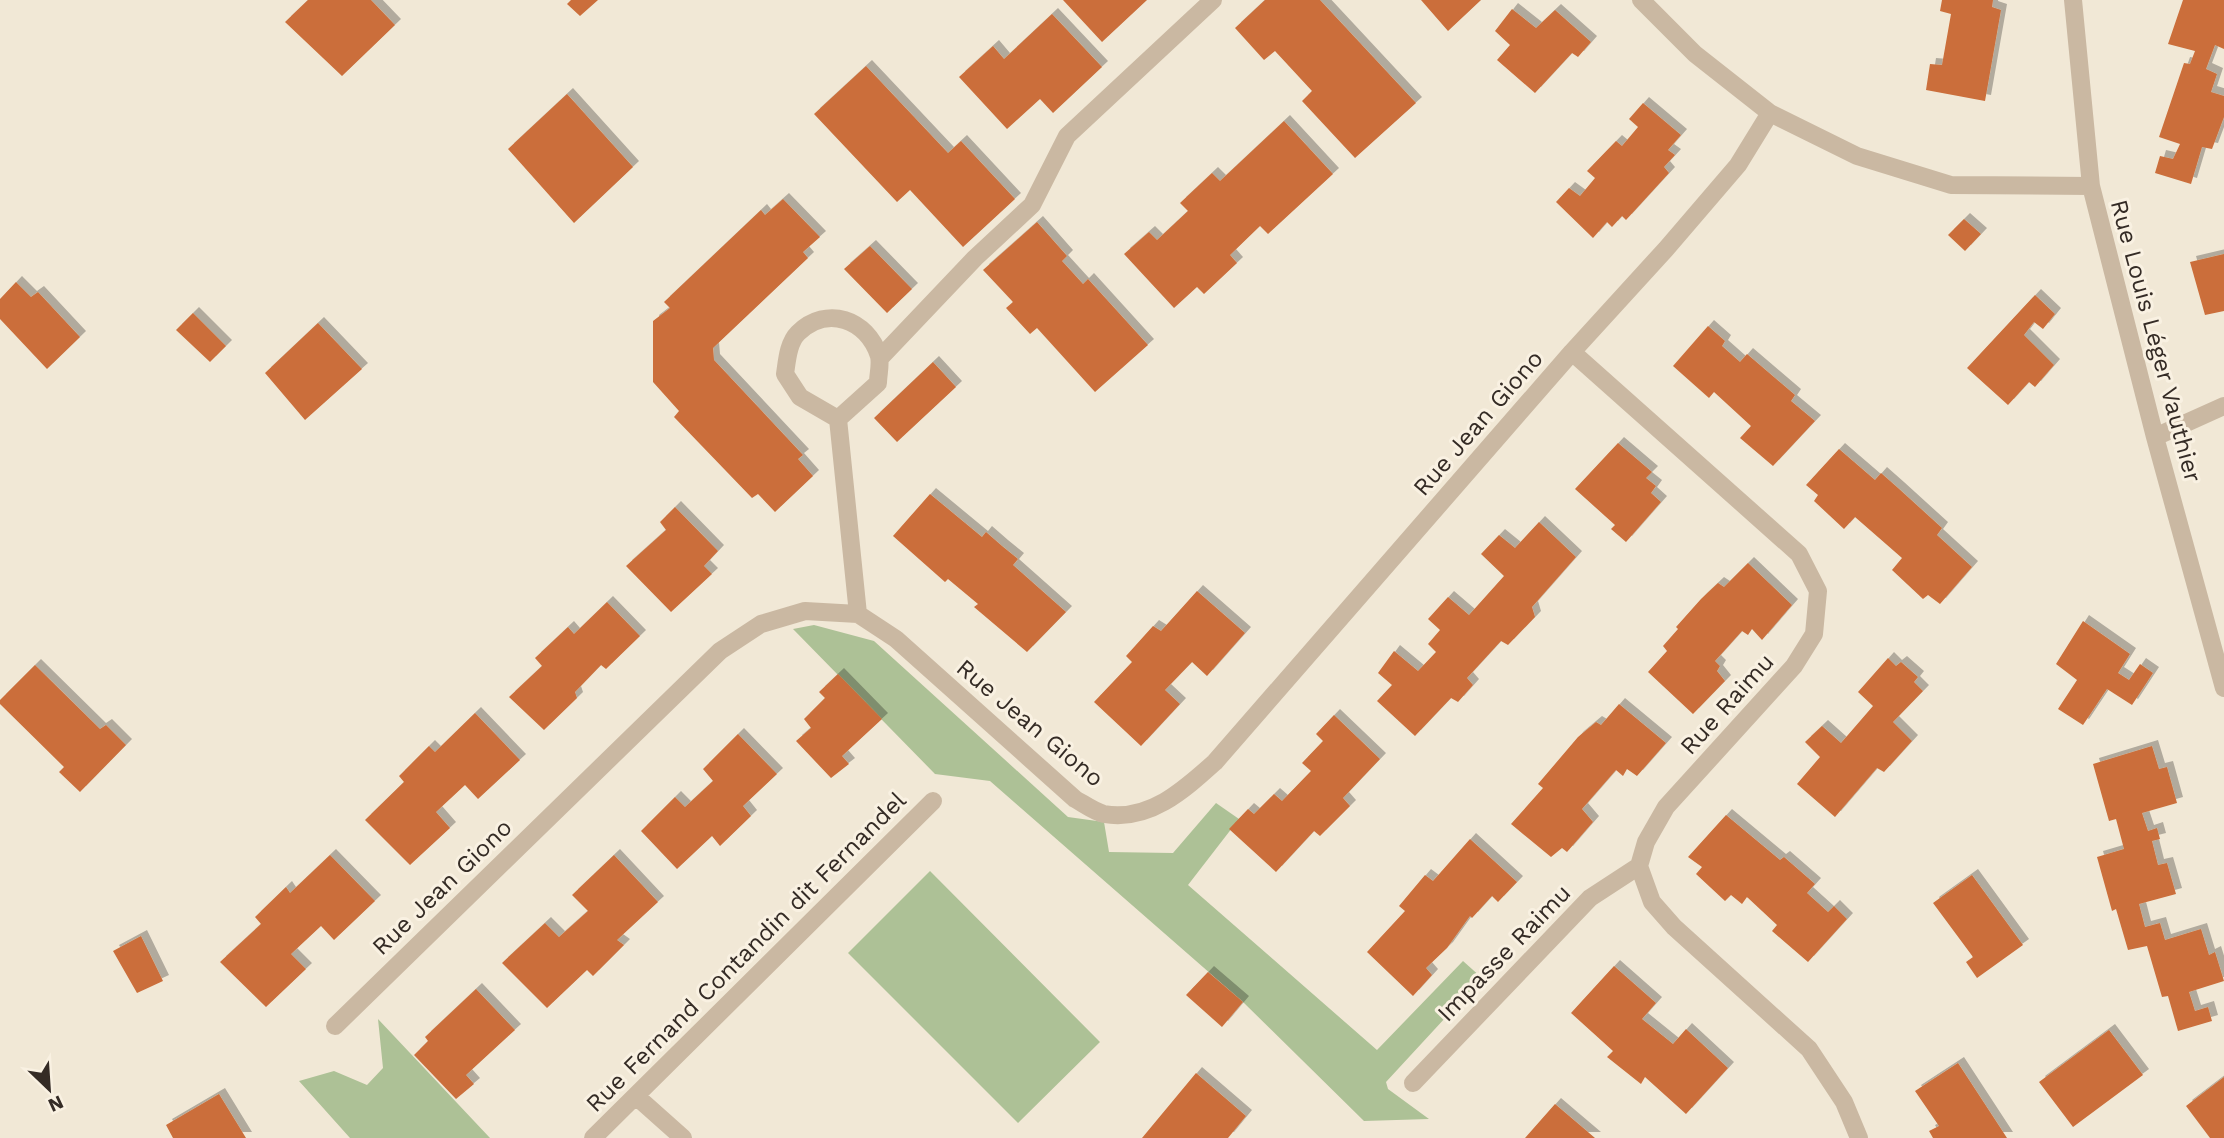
<svg xmlns="http://www.w3.org/2000/svg" width="2224" height="1138" font-family="'Work Sans',sans-serif">
	<defs>
		<filter id="shadow"><feDropShadow dx="6" dy="-6" stdDeviation="0" flood-color="#0004"/></filter>
	</defs>
	<rect width="100%" height="100%" fill="#f1e8d6"/>
	<path fill="#adc196" d="M814,625L874,641L1068,817L1104,822L1109,852L1173,853L1216,803L1239,819L1188,885L1377,1050L1463,961L1482,978L1386,1082L1388,1089L1429,1119L1364,1121L1243,1002L990,781L935,774L793,629Z
		M930,871L1100,1042L1018,1123L848,953Z
		M378,1019L490,1138H350L299,1081L334,1071L367,1085L383,1068Z"/>
	<path fill="#cb6e3a" filter="url(#shadow)" d="M308,0H371L395,25L342,76L285,22Z
		M571,0H598L580,16L567,4Z
		M1063,0H1147L1102,42Z
		M1265,0H1320L1416,103L1355,158L1302,101L1312,91L1275,51L1264,60L1235,28Z
		M1421,0H1481L1448,31Z
		M1942,0H1993L1992,7L2001,10L1985,101L1926,90L1930,64L1942,65L1951,14L1940,11Z
		M2183,0H2224V49L2215,45L2206,69L2217,74L2211,92L2224,96V117L2212,149L2202,147L2191,184L2155,173L2160,156L2173,159L2180,144L2159,137L2184,63L2190,64L2195,51L2168,44Z
		M1512,9L1536,28L1555,10L1591,42L1578,57L1572,53L1535,93L1497,60L1510,45L1495,31Z
		M1052,14L1102,67L1053,113L1040,99L1007,129L959,77L993,46L1004,59Z
		M866,66L948,153L961,141L1015,199L963,247L910,190L897,202L814,114Z
		M567,94L633,167L574,223L508,149Z
		M1643,103L1681,135L1668,150L1675,155L1664,167L1669,173L1626,220L1622,216L1612,227L1607,222L1593,238L1556,202L1569,188L1580,196L1595,178L1587,171L1616,141L1622,146L1638,127L1629,119Z
		M1284,121L1333,174L1268,234L1260,226L1230,255L1237,263L1204,294L1197,287L1174,308L1124,254L1149,232L1157,240L1188,211L1180,203L1212,173L1220,181Z
		M783,199L820,237L803,252L808,258L713,348L714,360L803,455L798,459L813,476L775,512L758,494L752,498L674,417L679,411L653,382V321L670,308L664,302L761,210L765,215Z
		M1964,219L1981,234L1965,251L1948,235Z
		M1037,222L1067,256L1062,261L1083,284L1088,279L1148,345L1095,392L1037,328L1030,334L1006,308L1013,302L983,270Z
		M870,246L912,289L887,313L844,269Z
		M2224,254V311L2205,315L2190,262Z
		M16,282L31,297L38,292L80,337L47,369L0,319V299Z
		M2035,295L2055,314L2043,329L2034,322L2024,335L2054,365L2035,387L2029,382L2008,405L1967,368Z
		M193,313L226,346L210,362L176,330Z
		M318,323L362,369L305,420L265,373Z
		M1708,326L1725,341L1722,346L1740,362L1747,354L1795,395L1791,401L1815,421L1773,466L1740,438L1751,426L1714,392L1709,398L1673,366Z
		M933,362L956,387L897,442L874,418Z
		M1618,443L1652,472L1646,478L1656,486L1651,493L1661,502L1626,542L1611,529L1615,525L1575,489Z
		M1839,449L1875,480L1881,473L1898,488L1942,528L1937,535L1972,567L1940,604L1928,595L1923,599L1892,570L1902,558L1855,517L1844,529L1814,501L1818,495L1806,485Z
		M930,494L982,537L986,532L1002,546L1018,559L1013,565L1066,612L1027,652L974,607L978,604L948,579L945,582L893,536Z
		M675,507L718,551L704,566L712,574L671,612L626,566L666,530L660,522Z
		M1539,522L1576,557L1532,607L1535,617L1508,645L1501,641L1467,678L1473,685L1458,702L1451,698L1415,736L1377,701L1392,685L1378,673L1394,651L1418,671L1436,652L1428,644L1440,630L1428,619L1448,597L1469,615L1504,576L1481,554L1499,535L1515,548Z
		M1748,563L1792,605L1762,640L1752,629L1748,635L1742,631L1715,661L1720,666L1717,671L1725,681L1693,714L1648,672L1667,651L1663,646L1678,629L1676,627L1701,599L1718,583L1724,587Z
		M1197,591L1245,633L1207,676L1192,662L1165,690L1180,704L1141,746L1094,702L1132,662L1126,656L1153,626L1161,631Z
		M607,602L640,636L606,669L601,665L575,692L577,698L544,730L509,697L542,666L535,658L552,642L568,627L574,634Z
		M2083,621L2130,654L2118,673L2129,680L2140,664L2153,673L2132,705L2107,689L2083,725L2058,709L2077,680L2056,664Z
		M1888,658L1896,666L1901,662L1918,677L1914,682L1923,691L1893,722L1912,741L1884,772L1877,768L1835,817L1797,784L1820,757L1805,742L1822,726L1841,743L1873,706L1858,692Z
		M35,665L100,729L106,725L126,745L80,792L59,772L64,767L0,704V700Z
		M838,674L882,719L842,756L849,764L831,778L796,741L811,728L804,719L825,698L819,692Z
		M1619,704L1666,743L1637,776L1627,769L1623,776L1616,770L1582,809L1593,822L1567,852L1562,848L1551,857L1511,824L1543,788L1538,784L1578,737L1596,722L1601,725Z
		M475,713L520,760L478,799L465,785L436,812L450,828L410,865L365,820L404,782L399,776L429,746L435,752Z
		M1334,715L1380,759L1343,798L1350,806L1320,836L1314,831L1276,872L1229,829L1248,809L1254,814L1274,794L1282,801L1311,771L1302,763L1323,741L1316,734Z
		M738,734L777,774L743,806L751,816L720,846L712,836L677,869L641,831L675,797L685,807L713,781L703,769Z
		M2152,746L2159,769L2167,767L2177,803L2142,813L2148,831L2157,828L2160,839L2152,841L2158,865L2167,863L2176,894L2139,904L2145,927L2160,923L2165,940L2201,929L2209,955L2215,952L2224,981L2189,992L2195,1011L2208,1007L2212,1021L2178,1031L2168,996L2162,997L2147,946L2128,950L2116,909L2112,911L2097,857L2124,849L2116,819L2109,821L2093,764Z
		M1726,815L1780,860L1784,857L1815,884L1807,893L1828,912L1834,906L1847,919L1808,962L1772,931L1777,925L1747,897L1742,904L1731,895L1725,901L1696,874L1702,867L1688,857Z
		M1470,839L1517,882L1498,902L1492,896L1472,918L1470,916L1447,948L1426,968L1432,975L1413,996L1367,952L1405,911L1399,906L1425,875L1433,881Z
		M330,855L375,901L334,940L321,926L291,954L306,969L266,1007L220,962L261,924L255,917L286,887L290,893Z
		M614,855L658,902L617,940L624,945L593,976L587,970L547,1008L502,963L545,923L559,937L588,911L572,895Z
		M1972,875L2023,945L1977,978L1966,962L1973,957L1933,903Z
		M141,936L163,981L137,993L113,951Z
		M1614,966L1656,1003L1642,1019L1673,1044L1686,1029L1728,1068L1686,1114L1645,1077L1641,1084L1607,1057L1613,1051L1571,1013Z
		M1208,972L1243,1002L1222,1027L1186,995Z
		M476,989L515,1030L466,1075L474,1084L456,1099L414,1055L428,1041L425,1037Z
		M2109,1030L2143,1075L2073,1127L2039,1082Z
		M1958,1063L2007,1138H1933L1929,1131L1939,1126L1915,1091Z
		M1196,1073L1246,1116L1228,1138H1142Z
		M2224,1077V1138H2210L2186,1106Z
		M219,1094L246,1138H173L166,1125Z
		M1555,1104L1595,1138H1525Z"/>
	<g fill="none" stroke-linecap="round" stroke-linejoin="round">
		<path stroke="#cab8a2" stroke-width="18" d="M1641,0L1695,54L1770,113L1857,156L1951,185L2091,186
			M2073,0L2091,186L2155,437L2224,688
			M1572,352L1799,554L1818,591L1814,634L1794,666L1666,807L1646,842L1639,866L1652,902L1674,927L1809,1049L1844,1102L1859,1138
			M880,358L975,258L1032,205L1067,136L1213,0
			M838,419L800,397L785,374C787,361 788,343 798,333C827,305 867,319 879,356C881,364 878,375 878,383L838,419L858,614
			M2155,437L2224,406
			M335,1026L720,651L761,624L805,611L858,614L896,639L1075,799C1084,804 1095,812 1104,814C1149,822 1184,790 1215,762L1572,352L1666,249L1738,165L1770,113
			M1413,1083L1590,898L1639,866
			M637,1097L683,1138
			M593,1138L933,801"/>
	</g>
	<g text-anchor="middle" dominant-baseline="central" stroke-width="6" stroke-linejoin="round" paint-order="stroke">
		<g font-size="24" fill="#342b25" stroke="#f9f1e2">
			<text transform="translate(2156 341) rotate(75)">Rue Louis Léger Vauthier</text>
			<text transform="translate(1478 423) rotate(-49)">Rue Jean Giono</text>
			<text transform="translate(1727 704) rotate(-48)">Rue Raimu</text>
			<text transform="translate(1030 723) rotate(40)">Rue Jean Giono</text>
			<text transform="translate(442 887) rotate(-44)">Rue Jean Giono</text>
			<text transform="translate(746 952) rotate(-45)">Rue Fernand Contandin dit Fernandel</text>
			<text transform="translate(1504 953) rotate(-46)">Impasse Raimu</text>
		</g>
	</g>
	<g transform="translate(49 1089) rotate(155)" stroke="#f9f1e2" stroke-width="5" paint-order="stroke">
	<path d="M0-5L12 26L0 18L-12 26Z" fill="#342b25"/>
	<text y="-10" font-size="19" font-weight="bold" text-anchor="middle" fill="#342b25">N</text>
	</g>
</svg>
